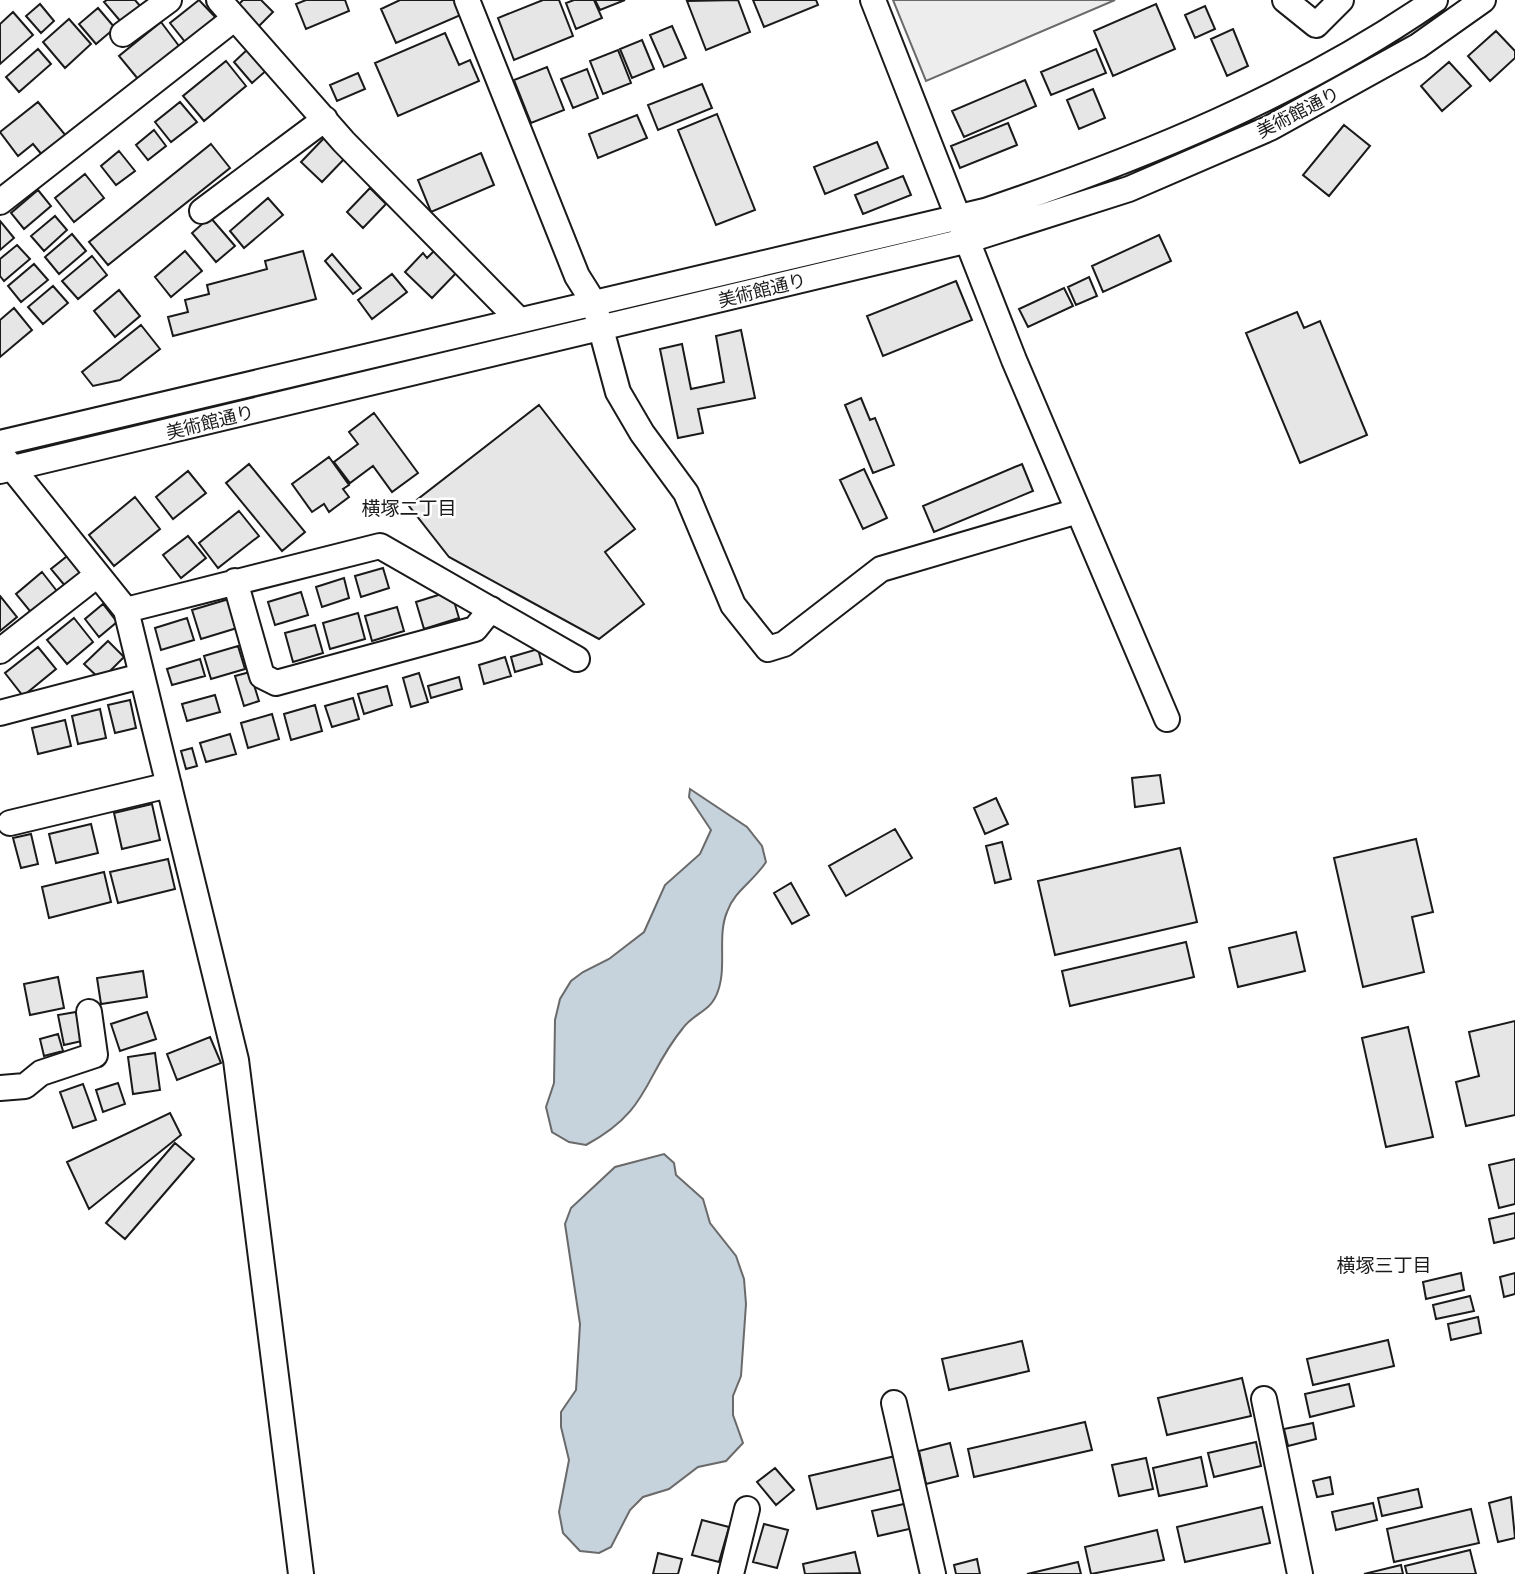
<svg xmlns="http://www.w3.org/2000/svg" width="1515" height="1574" font-family="'Work Sans','Noto Sans JP',sans-serif">
	<rect width="100%" height="100%" fill="#fff"/>
	<path fill="#ededed" stroke="#6a6a6a" stroke-width="2" d="M893,0H1115L926,81Z"/>
	<path fill="#c6d2dc" stroke="#6a6a6a" stroke-width="2" d="M690,789L747,827L762,846L766,862C754,881 734,891 727,912C717,936 727,966 718,991C711,1012 695,1012 683,1028C643,1077 651,1110 586,1145L569,1142L552,1132L546,1107L554,1083L555,1020L560,999L571,981L583,972L609,959L644,932L665,885L700,854L711,830L689,797Z
		M664,1154L674,1163L676,1175L703,1199L710,1223L736,1256L744,1279L746,1304L741,1376L733,1396V1415L743,1443L726,1461L698,1467L669,1489L643,1497L630,1510L611,1547L599,1553L580,1551L563,1533L559,1512L569,1460L561,1427V1412L576,1390L580,1324L565,1224L571,1208L615,1167Z"/>
	<path fill="#e6e6e6" stroke="#1a1a1a" stroke-width="2" d="M107,0H135L141,7L122,23L104,2Z
		M199,0L217,19L186,43L170,23Z
		M243,0H261L273,12L257,28L237,6Z
		M306,0H345L349,11L306,29L296,4Z
		M400,0H458L463,14L396,43L381,9Z
		M543,0H559L573,36L514,60L498,18Z
		M574,0H594L602,18L576,29L566,3Z
		M595,0H625L600,10Z
		M738,0L750,32L706,50L687,1Z
		M753,0H816L818,5L764,27Z
		M40,4L54,21L41,33L26,16Z
		M1156,4L1175,49L1113,76L1094,31Z
		M1205,6L1215,29L1195,38L1185,15Z
		M98,8L115,28L96,44L79,24Z
		M13,12L33,35L0,64V24Z
		M69,19L91,44L65,68L43,42Z
		M161,22L179,46L138,79L119,56Z
		M672,26L686,58L664,67L650,35Z
		M1233,29L1248,66L1227,76L1211,39Z
		M1496,31L1515,51V58L1490,81L1468,56Z
		M445,33L459,65L470,60L479,81L398,116L375,63Z
		M642,40L654,69L632,78L620,49Z
		M249,48L268,69L252,83L234,62Z
		M38,49L51,64L19,92L6,77Z
		M1096,49L1106,73L1051,95L1041,72Z
		M618,50L631,83L603,94L590,61Z
		M226,61L246,86L204,121L183,96Z
		M1449,62L1471,86L1442,111L1421,86Z
		M547,67L564,110L531,123L514,80Z
		M587,69L598,98L573,108L561,79Z
		M358,73L365,89L337,101L330,85Z
		M1025,80L1036,106L964,137L952,111Z
		M702,84L712,108L658,130L648,105Z
		M1093,89L1105,118L1079,129L1067,100Z
		M38,102L67,137L43,156L33,144L18,156L0,132Z
		M180,102L197,122L171,142L155,122Z
		M717,114L755,210L716,225L678,130Z
		M637,115L647,138L598,158L589,134Z
		M1008,123L1017,145L960,168L951,146Z
		M1344,125L1370,146L1329,196L1303,175Z
		M154,130L166,146L148,160L136,145Z
		M327,135L348,155L322,182L301,162Z
		M877,142L888,168L825,194L814,167Z
		M211,144L230,168L108,265L89,242Z
		M119,151L135,171L116,185L101,166Z
		M481,153L494,185L431,212L418,180Z
		M85,174L104,198L74,222L55,198Z
		M903,176L911,195L863,214L855,195Z
		M370,188L386,204L363,228L347,212Z
		M38,190L51,206L24,229L11,213Z
		M268,198L283,215L244,248L230,231Z
		M55,216L67,230L44,251L31,236Z
		M210,217L235,246L216,262L192,233Z
		M0,221L14,238L0,250Z
		M72,234L86,251L59,274L45,257Z
		M1159,235L1171,261L1103,292L1092,266Z
		M17,245L30,259L4,281L0,276V259Z
		M438,247L460,269L432,298L405,272L423,253L427,258Z
		M185,251L202,271L171,297L155,277Z
		M303,251L316,299L173,336L168,317L188,312L185,300L209,294L207,285L267,269L265,261Z
		M332,254L361,288L353,294L325,261Z
		M92,256L107,275L78,299L62,281Z
		M34,264L48,280L21,302L8,286Z
		M392,274L407,292L372,319L358,300Z
		M1089,277L1097,296L1076,305L1068,287Z
		M956,281L972,320L883,356L867,316Z
		M53,286L68,303L43,324L28,307Z
		M1064,288L1073,306L1028,327L1019,309Z
		M119,290L140,316L115,337L94,311Z
		M14,308L32,330L0,357V320Z
		M1297,312L1304,328L1320,321L1367,435L1300,463L1246,333Z
		M141,325L160,349L120,380L93,386L82,372Z
		M741,330L755,398L698,409L703,433L678,438L660,349L682,344L691,389L724,382L716,336Z
		M861,398L870,420L875,418L894,465L873,473L845,405Z
		M539,405L635,529L605,552L644,604L599,639L449,557L409,506Z
		M374,413L418,473L392,492L373,466L350,483L334,462L358,444L349,432Z
		M329,457L349,485L343,489L349,497L329,512L324,504L312,512L292,484Z
		M249,464L305,532L282,551L226,483Z
		M1022,464L1033,491L934,532L923,506Z
		M864,469L887,518L863,529L840,480Z
		M188,471L206,493L173,519L156,497Z
		M135,497L160,529L114,566L89,535Z
		M239,511L259,536L218,568L199,543Z
		M188,536L206,558L181,578L163,555Z
		M71,553L86,571L66,587L51,569Z
		M383,568L389,588L361,597L355,576Z
		M42,572L60,595L34,616L16,594Z
		M344,578L349,598L322,607L316,587Z
		M451,591L459,618L424,629L416,602Z
		M301,592L308,615L275,625L268,602Z
		M0,596L17,617L0,631Z
		M229,599L237,628L201,639L192,610Z
		M103,604L117,622L99,637L85,619Z
		M397,607L404,631L372,641L365,616Z
		M358,613L365,639L330,649L323,623Z
		M74,618L93,642L67,664L47,640Z
		M187,618L194,640L161,650L155,628Z
		M315,625L323,653L293,662L285,633Z
		M108,641L124,657L101,680L84,664Z
		M238,646L245,669L211,679L204,656Z
		M38,647L56,669L23,696L5,673Z
		M538,649L542,664L515,672L511,657Z
		M505,657L511,676L484,684L479,665Z
		M200,659L205,676L172,685L167,669Z
		M250,672L259,701L244,706L235,676Z
		M419,673L428,702L411,707L403,678Z
		M459,677L462,689L431,698L428,686Z
		M387,686L392,705L364,714L358,694Z
		M215,695L220,712L187,721L182,704Z
		M353,698L359,719L332,727L325,706Z
		M130,700L136,728L115,733L108,705Z
		M315,705L322,731L291,740L284,714Z
		M100,709L106,738L78,744L72,716Z
		M272,714L279,739L248,748L241,723Z
		M65,720L71,746L38,754L32,728Z
		M230,734L236,754L206,762L200,743Z
		M192,748L197,766L186,769L181,751Z
		M1160,775L1164,803L1135,807L1132,778Z
		M996,798L1008,824L985,834L974,808Z
		M152,804L160,840L122,849L114,813Z
		M91,824L98,853L56,863L49,834Z
		M895,829L912,858L846,896L829,866Z
		M31,834L38,864L21,868L13,838Z
		M1416,839L1433,912L1412,917L1424,972L1363,987L1334,858Z
		M1002,842L1011,879L995,883L986,846Z
		M1180,848L1197,922L1055,955L1038,881Z
		M168,859L175,889L118,903L110,872Z
		M104,872L111,902L49,918L42,887Z
		M791,883L809,915L792,924L774,893Z
		M1296,932L1305,971L1238,987L1229,948Z
		M1186,942L1194,977L1070,1006L1062,971Z
		M143,971L147,997L101,1004L97,978Z
		M58,977L64,1008L30,1015L24,984Z
		M76,1012L82,1041L64,1045L58,1015Z
		M147,1012L156,1039L120,1051L111,1024Z
		M1515,1021V1115L1466,1126L1456,1082L1479,1076L1469,1032Z
		M1408,1027L1433,1137L1386,1147L1362,1038Z
		M58,1034L63,1051L44,1056L40,1039Z
		M210,1037L221,1063L177,1080L167,1054Z
		M155,1053L160,1090L133,1094L128,1057Z
		M118,1083L125,1104L103,1112L96,1090Z
		M83,1084L96,1120L73,1128L60,1092Z
		M170,1113L181,1135L89,1209L67,1162Z
		M175,1143L194,1159L125,1239L106,1223Z
		M1515,1159V1204L1499,1208L1489,1165Z
		M1515,1213V1238L1494,1243L1489,1219Z
		M1461,1273L1464,1290L1426,1299L1423,1282Z
		M1515,1273V1294L1504,1297L1500,1277Z
		M1470,1296L1474,1311L1436,1319L1433,1305Z
		M1478,1317L1481,1333L1451,1340L1448,1324Z
		M1388,1340L1394,1366L1313,1385L1307,1359Z
		M1022,1341L1029,1371L949,1390L942,1359Z
		M1242,1378L1251,1416L1167,1435L1158,1398Z
		M1349,1384L1354,1406L1310,1417L1305,1394Z
		M1085,1422L1092,1450L974,1477L968,1449Z
		M1313,1423L1316,1439L1288,1446L1284,1429Z
		M1256,1442L1261,1466L1214,1477L1208,1453Z
		M950,1443L958,1476L926,1484L919,1451Z
		M904,1454L911,1487L817,1509L809,1476Z
		M1201,1457L1207,1486L1159,1496L1153,1468Z
		M1146,1458L1153,1489L1119,1496L1112,1465Z
		M775,1468L794,1490L776,1505L757,1482Z
		M1330,1477L1333,1494L1317,1497L1313,1481Z
		M1418,1489L1422,1507L1382,1516L1378,1498Z
		M1511,1497L1515,1538L1498,1542L1489,1503Z
		M913,1502L918,1527L878,1536L872,1511Z
		M1373,1503L1377,1520L1336,1530L1332,1512Z
		M1262,1507L1270,1543L1185,1562L1177,1527Z
		M1471,1509L1479,1543L1394,1562L1387,1529Z
		M702,1520L729,1527L719,1562L692,1555Z
		M764,1524L788,1530L777,1568L753,1562Z
		M1157,1530L1164,1560L1091,1574L1085,1547Z
		M1470,1550L1476,1574H1407L1405,1566Z
		M855,1552L860,1573L805,1574L803,1564Z
		M658,1553L682,1559L678,1574H653Z
		M977,1559L980,1574H956L954,1565Z
		M1078,1562L1081,1574H1027Z
		M1401,1565L1403,1574H1364Z"/>
	<g fill="none" stroke-linecap="round" stroke-linejoin="round">
		<defs>
			<path id="minor" d="M219,0L344,142L519,320
				M467,0L577,276L594,303L618,392L642,433L686,493L733,605L768,649L784,644L881,569L1078,511
				M873,0L1014,360L1167,719
				M1285,0L1316,25L1341,0
				M123,34L169,0
				M0,202L235,18
				M202,211L325,119
				M0,443L985,211C1142,158 1298,95 1435,0
				M5,459L126,610L236,1060L301,1574
				M0,471L969,240L1129,189L1270,128L1418,46L1483,0
				M235,581L262,676L276,683L475,629L491,609
				M126,610L380,546L577,659
				M0,651L96,576
				M0,713L141,676
				M10,823L169,785
				M0,1088L25,1086L41,1073L95,1055L89,1012
				M1264,1399L1300,1574
				M894,1403L933,1574
				M731,1574L747,1509"/>
		</defs>
		<use href="#minor" stroke="#1a1a1a" stroke-width="28"/>
		<use href="#minor" stroke="#fff" stroke-width="24"/>
	</g>
	<g text-anchor="middle" dominant-baseline="central" stroke-width="5" stroke-linejoin="round" paint-order="stroke">
		<g font-size="18" fill="#1a1a1a" stroke="#fff">
			<text transform="translate(1298 112) rotate(-27)">美術館通り</text>
			<text transform="translate(762 290) rotate(-14)">美術館通り</text>
			<text transform="translate(210 422) rotate(-14)">美術館通り</text>
		</g>
		<g font-size="19" fill="#1a1a1a" stroke="#fff">
			<text x="409" y="508">横塚二丁目</text>
			<text x="1384" y="1265">横塚三丁目</text>
		</g>
	</g>
</svg>
